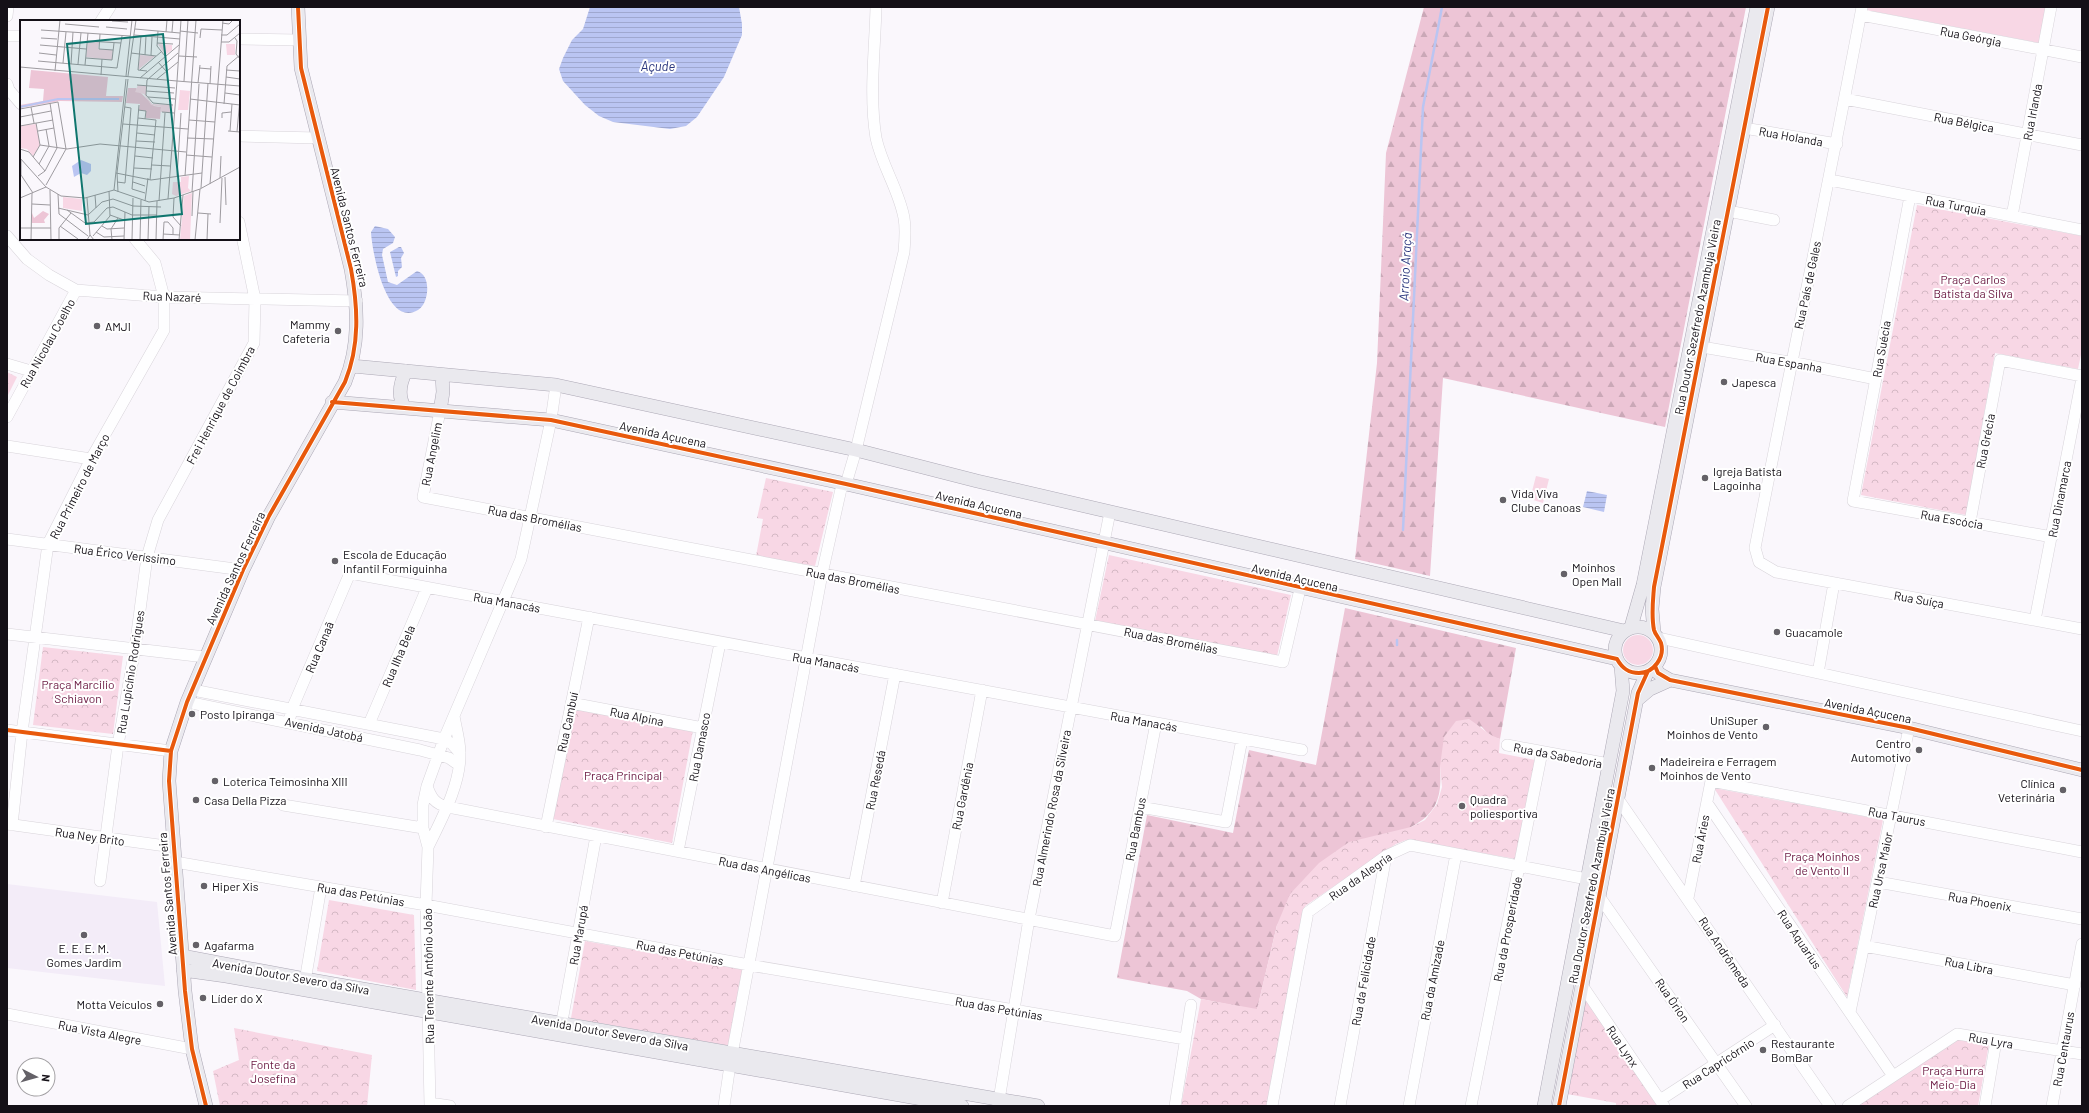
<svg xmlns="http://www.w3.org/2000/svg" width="2089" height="1113" font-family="Barlow,sans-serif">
	<defs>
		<pattern id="forest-firs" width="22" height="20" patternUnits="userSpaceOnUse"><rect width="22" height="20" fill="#edc5d6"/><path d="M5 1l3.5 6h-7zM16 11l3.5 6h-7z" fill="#caa8b7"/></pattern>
		<pattern id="park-crowns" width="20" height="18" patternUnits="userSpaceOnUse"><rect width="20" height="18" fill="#f8d7e5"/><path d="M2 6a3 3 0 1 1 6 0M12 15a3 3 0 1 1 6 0" fill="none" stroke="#d4b8c4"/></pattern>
		<pattern id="water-rules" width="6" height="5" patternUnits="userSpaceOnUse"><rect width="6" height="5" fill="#bac5f2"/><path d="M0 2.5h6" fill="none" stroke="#9fa8cf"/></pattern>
	</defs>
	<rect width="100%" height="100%" fill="#faf7fc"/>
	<path fill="#f3ecf8" d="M7,884L157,902L165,986L7,968Z"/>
	<path fill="#f8d7e5" d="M1867,7H2046L2039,43L1866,10Z
		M1536,476L1549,479L1543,503L1530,499Z
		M1623 650a15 15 0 1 1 30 0a15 15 0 1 1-30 0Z"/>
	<path fill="url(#forest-firs)" d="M1424,7H1746L1665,427L1443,378L1430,576L1355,559L1377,363L1386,153Z
		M1345,608L1516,648L1500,739L1490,736L1481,726L1440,766C1442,796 1438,813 1411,827L1277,925L1257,1010L1201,999L1187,991L1117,978L1147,815L1233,833L1249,750L1316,765Z"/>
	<path fill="url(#park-crowns)" d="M1917,205L2082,236V350L2078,369L1995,353L1966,515L1861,495Z
		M7,372L17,377L7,397Z
		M766,478L833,492L815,566L756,556L763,519L757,518Z
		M1109,555L1291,595L1277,656L1095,621Z
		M43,647L123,656L113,734L33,725Z
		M575,707L693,730L672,843L553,819Z
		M1469,719C1480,726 1488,735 1500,739L1499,753L1535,760L1516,859L1406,840L1396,844L1305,906L1267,1106H1181L1201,999L1257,1009L1277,925L1290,894L1319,863L1349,842L1411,827L1425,820L1437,804L1442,787L1440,766L1444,737L1456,721Z
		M1714,788L1883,820L1847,997L1726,807Z
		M329,900L414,915L416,990L317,971Z
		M585,941L744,969L730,1046L571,1018Z
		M1585,995L1660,1106H1616V1103L1567,1094Z
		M234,1028L372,1055L367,1106H220L213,1071L239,1060Z
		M1958,1038L1989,1044L1978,1106H1857Z"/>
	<path fill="url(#water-rules)" d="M590,7H739L742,24V35L724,77L697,117L686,126L670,129L613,122L599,116L585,105L563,81L559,69L563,58L572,40L583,29Z
		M375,226L388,229L395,237L393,243L383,249L382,255L388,282L397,285L417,271C432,275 429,304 418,310C386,329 372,251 371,232Z
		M399,247H401L404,253L401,258L402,267L398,271V276L396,277L390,252Z
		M1587,491L1607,495L1604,512L1583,507Z"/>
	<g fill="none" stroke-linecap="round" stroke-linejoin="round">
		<path stroke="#bac5f2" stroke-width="2.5" d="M1403,530L1423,107L1442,7
			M1397,645V640"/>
		<defs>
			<path id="minor" d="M1862,7C1828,188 1790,368 1755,548L1759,562L1776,572L2082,629
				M1861,15L2082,57
				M7,16L8,7
				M101,21L110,7
				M7,36H21
				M239,39L299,40
				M7,84L9,90L21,104
				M1845,99L2082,145
				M1744,128L1837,144
				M239,136L318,138
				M1830,180L2082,230
				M1910,196L1853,501L2052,537
				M1728,211L1774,220
				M2012,216L2051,7
				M7,236L27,259L49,275L76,290L164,297L357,301
				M1702,347L1801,364L1876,379
				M7,364L31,371
				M440,411L423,497L1283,662L1300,589
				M7,417L76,290
				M7,446L91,459
				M1970,522L2000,360L2082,376
				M7,539L243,570
				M2035,620L2082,378
				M7,634L205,657
				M1659,638L2082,731
				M1818,673L1834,583
				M193,690L444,739L452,744L460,753
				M187,702L420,750L449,758L459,765
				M571,703L703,728
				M289,722L292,709L350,573L1302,750
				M369,724L427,588
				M7,730L171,751
				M1507,745L1609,764
				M427,786C431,798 435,804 448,807L1115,936L1156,723
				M1618,799L1830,1106
				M1707,803L1893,1076
				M283,805L423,828
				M1140,807L1226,822L1242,739
				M7,824L173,847
				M12,825L22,732L48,544L91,459L164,330V297L155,263L135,239
				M546,827L589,617
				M428,847C441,820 461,784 460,753C460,741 456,728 454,716
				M678,851L720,643
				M175,862L426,905L749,965L1185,1039
				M100,881L118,745L135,648L147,557L158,520L254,343L255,299L239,222
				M1878,882L2082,919
				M854,886L895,674
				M1688,898L1711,781L2082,852
				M942,903L982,690
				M1864,946L2075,985
				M1582,985L1664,1106
				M304,987L321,887
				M1850,1012L1909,728
				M7,1014L192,1049
				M560,1032L596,836
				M1660,1100L1775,1025
				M430,1103L450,1106
				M430,1106L426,905L428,847L423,828V805L427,786L444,739L521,559L551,420L556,385
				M724,1106L730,1065L822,574L841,489L846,484L856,450L904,252C905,240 906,229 904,218C899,190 882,166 876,138C869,95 875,50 876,7
				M998,1106L1029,919L1110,512
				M1175,1106L1191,1005
				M1272,1106L1308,912L1386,856L1410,845L1587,879L1746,1106
				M1340,1106L1386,856
				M1409,1106L1456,854
				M1471,1106L1542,752
				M1848,1106L1957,1034L2082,1054
				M1985,1106L1996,1041
				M2052,1106L2082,944"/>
			<path id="major" d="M352,366L556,385L856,450L977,481L1624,631
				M332,402L551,420L846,484L1617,659
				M405,408C397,396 400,383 406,371
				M440,411L443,392L442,375
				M1615 650a23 23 0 1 1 46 0a23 23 0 1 1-46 0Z
				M1631,627L1643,585L1757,7
				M1654,632L1652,609L1654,587L1768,7
				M1655,666L1658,673L1670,680L1909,728L2082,770
				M1637,700L1650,689L1670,680
				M182,956L305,979L1038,1106
				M183,970L226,976L962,1106
				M206,1106L192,1049L185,991L169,781L171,751L187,702L243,570L269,516L345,382C360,345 358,308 351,269L301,68L298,7
				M1544,1106L1623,691L1621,666
				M1559,1106L1638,693L1648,671"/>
		</defs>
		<use href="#minor" stroke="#d8d4da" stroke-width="12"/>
		<use href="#major" stroke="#aca8b5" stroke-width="14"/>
		<use href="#minor" stroke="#fefeff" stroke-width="11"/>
		<use href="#major" stroke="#eae9ee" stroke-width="13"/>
		<defs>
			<path id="cycleway" d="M332,402L551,420L846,484L1617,659C1622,668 1628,673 1639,673C1654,673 1665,657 1661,643C1659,638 1655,634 1654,630C1651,615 1653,601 1654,587L1768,7
				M1655,666L1658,673L1670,680L1909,728L2082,770
				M7,730L171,751
				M206,1106L192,1049L185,991L169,781L171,751L187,702L243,570L269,516L345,382C360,345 358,308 351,269L301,68L298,7
				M1559,1106L1638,693L1648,671"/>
		</defs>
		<use href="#cycleway" stroke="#fff" stroke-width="6"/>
		<use href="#cycleway" stroke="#e8590c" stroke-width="4"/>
	</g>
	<g fill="#646167" stroke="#fff" stroke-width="1.5">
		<circle cx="97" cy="326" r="4"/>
		<circle cx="338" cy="331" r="4"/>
		<circle cx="1724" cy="382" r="4"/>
		<circle cx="1705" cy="478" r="4"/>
		<circle cx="1503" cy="500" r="4"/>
		<circle cx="335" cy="561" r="4"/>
		<circle cx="1564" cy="574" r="4"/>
		<circle cx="1777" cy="632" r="4"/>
		<circle cx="192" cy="714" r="4"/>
		<circle cx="1766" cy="727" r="4"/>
		<circle cx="1919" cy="750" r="4"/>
		<circle cx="1652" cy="768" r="4"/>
		<circle cx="215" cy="781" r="4"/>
		<circle cx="2063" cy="790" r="4"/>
		<circle cx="196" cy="800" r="4"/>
		<circle cx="1462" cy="806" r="4"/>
		<circle cx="204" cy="886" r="4"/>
		<circle cx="84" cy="935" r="4"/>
		<circle cx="196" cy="945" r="4"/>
		<circle cx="203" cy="998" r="4"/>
		<circle cx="160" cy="1004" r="4"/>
		<circle cx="1763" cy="1050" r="4"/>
	</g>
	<g text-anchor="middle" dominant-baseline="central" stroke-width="4" stroke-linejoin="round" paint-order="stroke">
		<g font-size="12" fill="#141017" stroke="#fff">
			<text transform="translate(1971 36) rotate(11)">Rua Geórgia</text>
			<text transform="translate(2032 112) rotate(-79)">Rua Irlanda</text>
			<text transform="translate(1964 122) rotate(11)">Rua Bélgica</text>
			<text transform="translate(1791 136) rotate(10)">Rua Holanda</text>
			<text transform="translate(1956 205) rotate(11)">Rua Turquia</text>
			<text transform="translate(350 227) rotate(76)">Avenida Santos Ferreira</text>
			<text transform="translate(1807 285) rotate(-78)">Rua País de Gales</text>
			<text transform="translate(172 296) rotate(2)">Rua Nazaré</text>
			<text transform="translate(1697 317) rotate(-79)">Rua Doutor Sezefredo Azambuja Vieira</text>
			<text transform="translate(47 343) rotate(-61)">Rua Nicolau Coelho</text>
			<text transform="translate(1881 349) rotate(-80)">Rua Suécia</text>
			<text transform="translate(1789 362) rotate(10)">Rua Espanha</text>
			<text transform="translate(220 405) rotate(-62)">Frei Henrique de Coimbra</text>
			<text transform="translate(663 434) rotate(12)">Avenida Açucena</text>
			<text transform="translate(1985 441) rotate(-79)">Rua Grécia</text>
			<text transform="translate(431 454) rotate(-79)">Rua Angelim</text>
			<text transform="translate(79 486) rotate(-63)">Rua Primeiro de Março</text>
			<text transform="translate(2059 499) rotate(-79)">Rua Dinamarca</text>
			<text transform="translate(979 504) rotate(13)">Avenida Açucena</text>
			<text transform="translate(535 518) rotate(11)">Rua das Bromélias</text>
			<text transform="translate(1952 519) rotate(10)">Rua Escócia</text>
			<text transform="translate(125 554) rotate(7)">Rua Érico Veríssimo</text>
			<text transform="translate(235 568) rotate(-65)">Avenida Santos Ferreira</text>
			<text transform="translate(1295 577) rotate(13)">Avenida Açucena</text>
			<text transform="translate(853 580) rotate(11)">Rua das Bromélias</text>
			<text transform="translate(1919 599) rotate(10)">Rua Suíça</text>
			<text transform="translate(507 602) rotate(10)">Rua Manacás</text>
			<text transform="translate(1171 640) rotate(11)">Rua das Bromélias</text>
			<text transform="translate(319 647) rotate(-67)">Rua Canaã</text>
			<text transform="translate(398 656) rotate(-67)">Rua Ilha Bela</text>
			<text transform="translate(826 662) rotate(10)">Rua Manacás</text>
			<text transform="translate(130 672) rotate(-81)">Rua Lupicínio Rodrigues</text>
			<text transform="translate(1868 710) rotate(11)">Avenida Açucena</text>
			<text transform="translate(637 716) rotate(11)">Rua Alpina</text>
			<text transform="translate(1144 721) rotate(10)">Rua Manacás</text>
			<text transform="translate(567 722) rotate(-78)">Rua Cambuí</text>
			<text transform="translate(324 729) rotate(12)">Avenida Jatobá</text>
			<text transform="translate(699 747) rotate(-79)">Rua Damasco</text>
			<text transform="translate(1558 755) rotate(11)">Rua da Sabedoria</text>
			<text transform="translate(875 780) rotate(-79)">Rua Resedá</text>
			<text transform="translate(962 796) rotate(-79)">Rua Gardênia</text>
			<text transform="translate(1051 808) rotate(-79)">Rua Almerindo Rosa da Silveira</text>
			<text transform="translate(1897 816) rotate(11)">Rua Taurus</text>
			<text transform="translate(1135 829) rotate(-79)">Rua Bambus</text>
			<text transform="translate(90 836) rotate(8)">Rua Ney Brito</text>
			<text transform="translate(1700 839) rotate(-79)">Rua Áries</text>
			<text transform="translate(765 869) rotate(11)">Rua das Angélicas</text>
			<text transform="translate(1880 870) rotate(-78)">Rua Ursa Maior</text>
			<text transform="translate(1360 876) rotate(-35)">Rua da Alegria</text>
			<text transform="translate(1591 886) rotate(-79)">Rua Doutor Sezefredo Azambuja Vieira</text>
			<text transform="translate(167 894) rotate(-95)">Avenida Santos Ferreira</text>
			<text transform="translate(361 894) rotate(10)">Rua das Petúnias</text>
			<text transform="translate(1980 901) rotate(10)">Rua Phoenix</text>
			<text transform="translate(1507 929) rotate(-79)">Rua da Prosperidade</text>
			<text transform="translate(578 935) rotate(-80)">Rua Marupá</text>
			<text transform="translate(1800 939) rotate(56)">Rua Aquarius</text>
			<text transform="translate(680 952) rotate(11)">Rua das Petúnias</text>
			<text transform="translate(1725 952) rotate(56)">Rua Andrômeda</text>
			<text transform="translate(1969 965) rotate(11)">Rua Libra</text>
			<text transform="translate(291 976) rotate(10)">Avenida Doutor Severo da Silva</text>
			<text transform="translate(428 976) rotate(-91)">Rua Tenente Antônio João</text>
			<text transform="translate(1432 980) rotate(-79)">Rua da Amizade</text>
			<text transform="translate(1363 981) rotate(-80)">Rua da Felicidade</text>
			<text transform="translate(1673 1000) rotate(55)">Rua Órion</text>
			<text transform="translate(999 1008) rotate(10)">Rua das Petúnias</text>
			<text transform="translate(100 1032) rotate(11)">Rua Vista Alegre</text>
			<text transform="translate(610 1032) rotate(10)">Avenida Doutor Severo da Silva</text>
			<text transform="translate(1991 1040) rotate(10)">Rua Lyra</text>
			<text transform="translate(1623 1046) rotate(56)">Rua Lynx</text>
			<text transform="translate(2063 1049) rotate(-80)">Rua Centaurus</text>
			<text transform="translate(1718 1063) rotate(-33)">Rua Capricórnio</text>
		</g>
		<g font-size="12" fill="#691740" stroke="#fff">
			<text x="1973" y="279">Praça Carlos<tspan x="1973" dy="14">Batista da Silva</tspan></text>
			<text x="78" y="684">Praça Marcilio<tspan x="78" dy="14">Schiavon</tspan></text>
			<text x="623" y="775">Praça Principal</text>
			<text x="1822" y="856">Praça Moinhos<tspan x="1822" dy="14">de Vento II</tspan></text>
			<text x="273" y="1064">Fonte da<tspan x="273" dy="14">Josefina</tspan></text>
			<text x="1953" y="1070">Praça Hurra<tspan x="1953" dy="14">Meio-Dia</tspan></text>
		</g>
		<g font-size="12" fill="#141017" stroke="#fff" text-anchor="start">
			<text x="330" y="324" text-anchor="end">Mammy<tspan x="330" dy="14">Cafeteria</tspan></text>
			<text x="105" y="326">AMJI</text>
			<text x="1732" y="382">Japesca</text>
			<text x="1713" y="471">Igreja Batista<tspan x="1713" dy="14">Lagoinha</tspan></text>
			<text x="1511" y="493">Vida Viva<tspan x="1511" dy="14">Clube Canoas</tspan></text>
			<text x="343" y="554">Escola de Educação<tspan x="343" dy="14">Infantil Formiguinha</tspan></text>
			<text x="1572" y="567">Moinhos<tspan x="1572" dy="14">Open Mall</tspan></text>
			<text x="1785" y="632">Guacamole</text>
			<text x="200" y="714">Posto Ipiranga</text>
			<text x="1758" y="720" text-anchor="end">UniSuper<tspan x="1758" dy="14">Moinhos de Vento</tspan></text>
			<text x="1911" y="743" text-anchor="end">Centro<tspan x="1911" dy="14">Automotivo</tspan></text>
			<text x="1660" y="761">Madeireira e Ferragem<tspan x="1660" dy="14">Moinhos de Vento</tspan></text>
			<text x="223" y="781">Loterica Teimosinha XIII</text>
			<text x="2055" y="783" text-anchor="end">Clínica<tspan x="2055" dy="14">Veterinária</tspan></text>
			<text x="1470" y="799">Quadra<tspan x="1470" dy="14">poliesportiva</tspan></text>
			<text x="204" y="800">Casa Della Pizza</text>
			<text x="212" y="886">Hiper Xis</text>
			<text x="204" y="945">Agafarma</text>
			<text x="84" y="948" text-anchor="middle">E. E. E. M.<tspan x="84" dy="14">Gomes Jardim</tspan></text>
			<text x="211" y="998">Líder do X</text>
			<text x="152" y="1004" text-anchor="end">Motta Veículos</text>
			<text x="1771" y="1043">Restaurante<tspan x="1771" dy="14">BomBar</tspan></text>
		</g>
		<g font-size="13" font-style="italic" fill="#2a367d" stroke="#fff">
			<text x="658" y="66">Açude</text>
			<text transform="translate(1405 267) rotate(-87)">Arroio Araçá</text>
		</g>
	</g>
	<g transform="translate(20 20)">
		<rect width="220" height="220" fill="#faf7fc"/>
		<path d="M206,24H215V35H207Z" fill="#f8d7e5"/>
		<path d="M11,50L88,57L86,76H103L102,82L40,81L0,88V85L23,81L24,69L9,68ZM108,68H116L134,86L141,87L140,99L126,98V91L119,90L120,84L106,83ZM23,191L29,194L24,200L25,203H12V193L14,198Z" fill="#edc5d6"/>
		<path d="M172,173L170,220H160L164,176ZM43,177L62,179V191L43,188Z" fill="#f8d7e5"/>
		<path d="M68,21L79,22L78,29L93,30L92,40L66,37ZM138,24L152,25V30L145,35ZM120,35L135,36L118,50ZM118,65L126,66V76L132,84L153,85L152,93L141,92V87L131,85L124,74L115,72ZM160,70L170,71L168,90H158ZM16,104L20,125L13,136L7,129L0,128V106ZM169,156L168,168L171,171L156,176L152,174L153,162H161V157Z" fill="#f8d7e5"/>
		<path d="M61,140L71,144V151L67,155L61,153L54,157L52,146Z" fill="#bac5f2"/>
		<path fill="none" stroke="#bac5f2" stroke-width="2" d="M0,87L38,79H99"/>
		<path fill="none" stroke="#9e9ba0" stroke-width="1" d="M161,0L157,61L220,66M92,1L108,2M202,3L209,4L213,0M45,4L79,7M86,7L107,9M115,9L160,13M21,10L110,16M138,11L137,26L145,36M160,11L178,13M146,12L147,0M152,12L153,0M80,14L79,29L93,30M114,15L160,19M201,15H207L220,4M121,16L118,50L127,51M21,18L37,19M180,18L181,9L202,10M215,18L217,21L216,34L220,39M67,21L101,23M201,22H209L220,13M137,23L153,24M20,25L66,29M19,33L36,35M111,33L136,36M125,35L126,16M131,35L132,17M159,36L177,37M66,38L92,40L94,23M18,41L97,48L102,16M138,42L146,51M43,43L46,12M51,44L53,12M58,44L61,13M65,45L68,13M0,47L157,61L148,179M179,48L191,49M120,50L141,32M206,50L220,51M35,51L40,0M81,55L82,39M106,56L112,0M108,56L116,0M206,57L220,59M120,58L159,25M137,59L158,42M164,61L168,0M178,63L180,45M190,64L191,46M117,65L155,68M126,71L154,73M205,73L220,75M128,77L155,79M170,79L220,85M204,84L207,46L220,35M119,85L112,169L125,173M153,85L133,83L126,75L127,60L158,33M11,87L14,103M0,89L38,82L46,129L26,165M118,90L126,91L125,99M142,92L154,93M0,97L31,91M118,98L136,100L130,160M202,98V93L211,92M169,100L195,102M103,104L168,109M0,106L33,100M18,111L34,108M208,111L220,112M210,111L212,84M217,112L220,78M117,113L135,115M167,118L194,119M116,121L135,122M20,125L47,129L80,124L166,132M0,129L9,132L25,151M166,135L192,137M115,136L133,138M13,137L20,125L16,103M0,138L26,167L41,176L65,178L94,170L129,182L154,178L180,169L220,147M1,139V155L13,173M19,144L29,126L26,109M132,145L150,146M114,148L132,149M96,153L131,160L182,153M18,156L25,151L37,128L30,83M165,156L176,0M157,157L161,93M205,157L206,185M200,158L201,136M97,162L105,163L111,88L105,87M113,162L125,166M190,164L203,0M181,168L188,63M30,170L31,220M94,170L106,59M98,172L97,153L108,59M172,172L179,64M38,174L39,194M75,175L76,188M0,178L26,167M67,178L70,215M154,178L153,197L161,206M125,181L128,158M139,181L145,93M12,184L30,185M38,188L68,195L82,182L93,179L113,186L141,187M47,190L65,203L74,202L87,188L93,187L112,195H137M178,193L191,194M39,194L68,216M90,195L104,200M172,196L173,171M200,203L202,158M40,206L58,219M82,206L87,209L104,208M0,208H31M76,212L84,217L104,216M143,214L160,215M73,216L90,196L89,171M11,220L12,173M39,220V208L51,193M67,220L70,215L74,220M92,220L91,209L98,198M104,220L105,192M112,220L113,178M120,220L121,180M128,220L129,186M136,220L137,181M143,220L144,202H148L153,208V215M159,220L163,175M175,220L180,169M187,220L188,194"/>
		<path fill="#0f766e" fill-opacity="0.15" stroke="#0f766e" stroke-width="2" d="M143,14L162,194L66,204L47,24Z"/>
		<rect width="220" height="220" fill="none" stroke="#141017" stroke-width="2"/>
	</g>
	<rect width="2089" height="1113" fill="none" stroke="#141017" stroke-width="16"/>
	<g transform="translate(36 1077) rotate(96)"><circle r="19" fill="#ffffff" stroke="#a19fa2"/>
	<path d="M0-3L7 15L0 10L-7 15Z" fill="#646167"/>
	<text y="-6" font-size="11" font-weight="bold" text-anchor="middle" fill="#141017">N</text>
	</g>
</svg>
